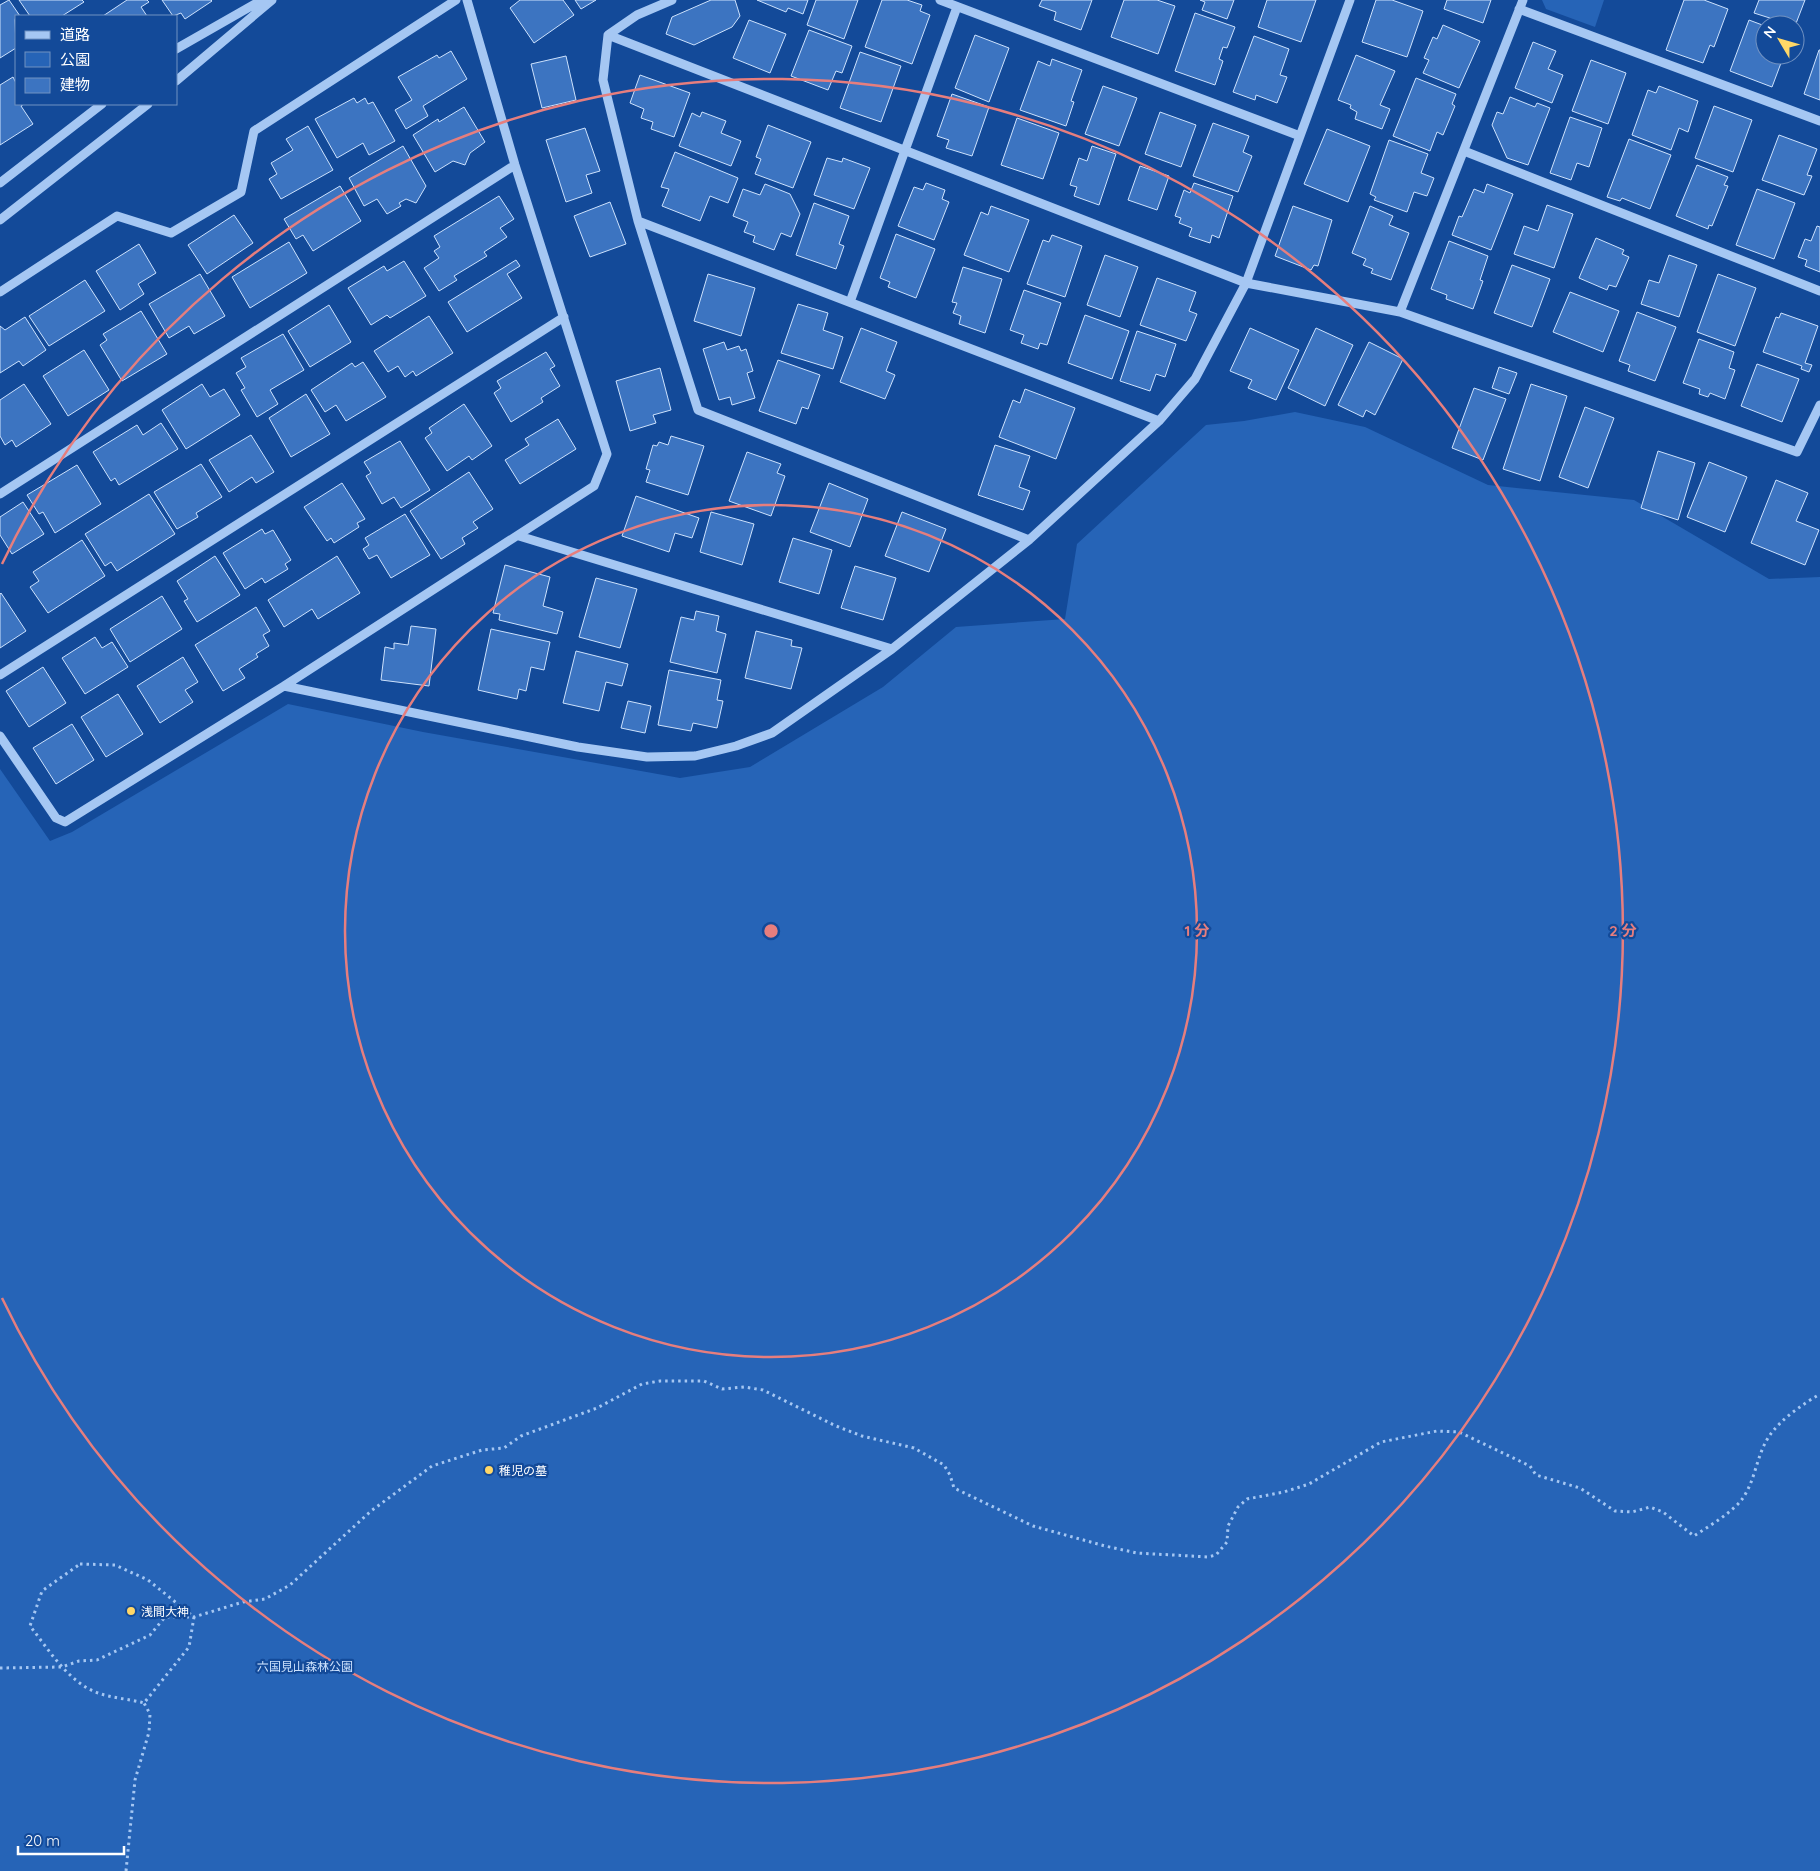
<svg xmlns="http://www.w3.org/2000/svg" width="1820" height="1871" font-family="Quicksand,'Noto Sans JP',sans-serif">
	<rect width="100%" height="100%" fill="#134a99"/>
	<path fill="#2664b7" d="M1542,0H1604L1595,27L1546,9Z
		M1295,412L1365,427L1488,485L1634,500L1769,579L1820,577V1871H0V769L50,841L72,832L288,704L423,732L680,778L750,767L883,687L956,627L1065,619L1077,544L1206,425L1244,421Z"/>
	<path fill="#3c74c1" stroke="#cde2fd" d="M9,0L20,16H16L15,20L16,48L0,58V5Z
		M19,0H82L84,2L62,16H30Z
		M127,0H147L149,2L141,7L147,16H103Z
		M162,0H211L212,1L185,19L181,13L173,16Z
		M520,0H563L574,15L534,43L510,8Z
		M575,0H596L581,9Z
		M711,0H735L740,16L732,27L694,45L666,34L672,17Z
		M757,0H808L803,14L788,8L786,12Z
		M816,0H858L844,39L807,25Z
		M882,0H907L922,5L920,11L930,15L912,64L865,47Z
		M1042,0H1092L1081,30L1054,20L1056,12L1039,6Z
		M1124,0H1157L1175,6L1158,54L1111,37Z
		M1200,0H1234L1227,19L1202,10L1205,2Z
		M1267,0H1316L1301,42L1258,27Z
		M1376,0H1392L1423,11L1407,57L1362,42Z
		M1447,0H1491L1483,23L1444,9Z
		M1684,0H1704L1728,9L1714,47L1710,45L1703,63L1666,50Z
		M1759,0H1805L1795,26L1754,13Z
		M1195,13L1235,27L1227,48L1223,47L1219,59L1223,61L1215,85L1175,71Z
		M749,20L786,34L770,73L733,58Z
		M1749,20L1765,26V55H1784L1772,87L1730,71Z
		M1443,25L1480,41L1459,88L1423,73L1429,60L1424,58L1433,37L1437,39Z
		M809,30L852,46L842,73L836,71L828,90L791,76Z
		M975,35L1009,48L989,102L955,88Z
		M1254,36L1289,49L1280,75L1287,77L1277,103L1256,95L1255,100L1233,92Z
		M1533,42L1556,51L1548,69L1563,75L1552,103L1515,88Z
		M1819,50H1820V100L1804,94Z
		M451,51L467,79L423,106L428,116L406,129L395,110L412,100L398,77L437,55L439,58Z
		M860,52L901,66L881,122L840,108Z
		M1356,55L1395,71L1380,105L1390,109L1382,129L1355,119L1357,112L1350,108L1351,105L1338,100Z
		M566,56L576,100L542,108L531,64Z
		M1052,59L1082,70L1071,101L1074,102L1066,126L1020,110L1038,61L1050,66Z
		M1591,60L1626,73L1608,124L1572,111Z
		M640,75L690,93L674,137L651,129L653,122L641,118L644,109L630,103Z
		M13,77L16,83V104H24L21,106L33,124L0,145V85Z
		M1416,78L1456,94L1452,104L1455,106L1443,135L1437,132L1430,151L1393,136Z
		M1103,86L1137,98L1119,146L1085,134Z
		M1659,86L1698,101L1688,132L1679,128L1671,150L1632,135L1648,90L1656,93Z
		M952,94L989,107L972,156L946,148L949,140L937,136Z
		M1510,97L1535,107L1537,103L1550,108L1528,165L1507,158L1492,125L1497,112L1503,114Z
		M354,98L357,103L365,98L368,104L373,102L395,141L369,155L363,143L337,158L315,119Z
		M1714,106L1752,120L1733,172L1695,158Z
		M464,107L485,142L470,153L465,165L453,161L435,172L413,135L438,119L439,122Z
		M702,112L726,121L721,133L741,141L731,166L679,146L692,113L700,117Z
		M1160,112L1196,125L1181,167L1145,154Z
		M1570,117L1602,128L1589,167L1577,163L1571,180L1550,173Z
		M1017,118L1059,133L1043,179L1001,165Z
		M1213,123L1249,136L1243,152L1252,156L1238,192L1193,176Z
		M768,125L811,142L793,188L755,174L761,159L756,157Z
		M308,126L333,170L281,199L269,179L277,174L271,163L293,150L286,139Z
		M585,128L600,171L586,175L592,193L566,202L546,140Z
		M1327,129L1370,146L1348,202L1304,184Z
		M1779,135L1817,149L1807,175L1812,176L1804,195L1762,180Z
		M1629,139L1671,155L1650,209L1622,198L1620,201L1607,197Z
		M1389,140L1428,154L1421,173L1434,178L1427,196L1414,192L1407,212L1374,200L1376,197L1370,194Z
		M403,146L426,186L416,203L406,199L399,203L401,206L387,214L377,199L364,206L349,178Z
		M1092,146L1116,154L1099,205L1074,196L1077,187L1070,185L1079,158L1087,161Z
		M675,152L738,178L728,203L710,196L700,221L662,206L669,189L661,187Z
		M827,158L842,162L843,158L870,168L854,209L814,195Z
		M1697,165L1728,177L1724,185L1728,186L1712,226L1709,225L1708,229L1676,216Z
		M1140,166L1169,176L1157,210L1128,200Z
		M926,183L945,190L942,199L949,202L934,240L898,226L914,187L923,190Z
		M1194,183L1233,196L1219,238L1212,235L1210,243L1189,236L1192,228L1179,223L1181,218L1175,216L1184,190L1190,193Z
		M765,184L790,194L800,214L791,237L781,233L774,250L753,242L755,236L744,232L748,222L733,216L743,189L760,195Z
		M1487,184L1513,194L1491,250L1452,235L1459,216L1462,217L1474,189L1484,193Z
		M340,186L361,221L313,251L303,235L296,239L284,219Z
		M1757,189L1795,203L1774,259L1736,245Z
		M499,196L514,219L500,228L507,237L484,252L487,256L454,276L457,280L439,291L424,268L439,258L434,251L440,247L434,236Z
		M610,202L626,244L590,257L574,216Z
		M814,203L849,216L839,244L844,246L836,269L796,255Z
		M1547,205L1573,214L1554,268L1514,254L1524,226L1538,231Z
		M991,206L1029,220L1009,272L964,255L981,212L988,215Z
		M1293,206L1332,220L1318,266L1314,265L1311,270L1275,256Z
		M1370,206L1393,216L1389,225L1409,233L1391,280L1371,273L1373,269L1363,265L1366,259L1352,253Z
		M234,215L253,243L207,274L188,245Z
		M1817,226L1820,227V272L1805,266L1807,260L1798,257L1805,239L1811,241Z
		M896,234L935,249L916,298L888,287L890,282L880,278Z
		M1052,235L1082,246L1065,297L1027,284L1043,240L1049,242Z
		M1596,238L1624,250L1622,254L1629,257L1616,287L1609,285L1607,290L1579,278Z
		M1449,241L1488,256L1480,280L1483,281L1473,309L1446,299L1447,295L1431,289Z
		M289,242L307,273L250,308L232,277Z
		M139,244L156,273L138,284L144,294L120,310L96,271Z
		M1105,255L1138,267L1120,317L1087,305Z
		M1669,255L1697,265L1679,317L1641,304L1649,280L1659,283Z
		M516,260L520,266L507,274L522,298L467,332L448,302Z
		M404,261L426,296L390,318L387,315L371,325L348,288L384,266L387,271Z
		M1512,265L1550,279L1532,327L1494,313Z
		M963,267L1002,279L985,333L959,324L961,316L953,313L957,303L952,302Z
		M200,274L225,316L194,334L189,326L169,338L149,304Z
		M708,274L755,288L741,336L694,321Z
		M1718,274L1756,288L1735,346L1697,332Z
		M1157,278L1196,292L1189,311L1197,314L1186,341L1140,325Z
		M85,280L105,311L49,346L29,316Z
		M1024,290L1061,303L1047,345L1040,343L1038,349L1021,343L1024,335L1010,330Z
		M1570,292L1619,311L1603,352L1553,332Z
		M798,304L828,313L823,330L843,337L833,369L781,353Z
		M329,305L351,342L310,367L288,331Z
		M141,311L167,354L122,381L100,345L107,340L103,334Z
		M1637,312L1676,327L1655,381L1628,371L1630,365L1619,361Z
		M1781,313L1818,326L1805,363L1812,365L1809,372L1801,369L1802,366L1763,352L1776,317L1779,318Z
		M1085,315L1129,331L1112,379L1068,363Z
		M429,316L453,353L416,376L413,371L405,377L398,366L388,372L374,351Z
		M25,317L46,350L23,366L19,361L0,373V326L5,330Z
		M861,328L897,342L886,371L895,375L885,399L840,382Z
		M1250,328L1299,350L1276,400L1248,388L1252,380L1230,371Z
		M1316,328L1353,345L1325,406L1288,388Z
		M1137,331L1176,344L1165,377L1156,374L1150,391L1120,381Z
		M283,334L304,370L270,390L278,404L257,417L241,390L245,388L236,373L246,367L241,358Z
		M1699,339L1734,352L1729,368L1735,370L1725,399L1710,393L1708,397L1699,394L1700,389L1683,383Z
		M724,342L727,350L739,346L741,351L746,349L753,371L747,373L755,398L732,405L730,397L719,400L703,349Z
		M1369,342L1403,359L1375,415L1366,410L1363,417L1338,405Z
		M84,350L109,390L68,416L43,376Z
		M546,352L555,366L550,369L560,386L541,398L543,402L511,422L494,393L501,388L497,381Z
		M778,360L820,375L808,409L802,407L796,424L759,411Z
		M363,362L386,397L346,421L336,405L325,412L311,390L352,363L355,367Z
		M1757,364L1799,379L1782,422L1741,406Z
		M1499,367L1517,373L1509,394L1492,388Z
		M660,368L671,410L653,415L656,423L630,431L616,381Z
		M24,384L51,424L16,447L12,440L5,445L0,436V400Z
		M202,384L210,397L224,389L240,415L186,449L162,410Z
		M1531,384L1567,396L1540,481L1503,469Z
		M1474,388L1506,399L1483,460L1452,448Z
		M1025,389L1075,408L1056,459L999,437L1013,400L1020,403Z
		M306,394L330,434L291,457L269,418Z
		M464,404L492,446L472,460L469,456L447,471L425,438L432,433L429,428Z
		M1585,407L1614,418L1588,488L1559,477Z
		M558,419L576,449L520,484L505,460L529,445L525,439Z
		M161,423L178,449L119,485L115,478L111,481L93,452L137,425L143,435Z
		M251,435L274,472L256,483L252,477L229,492L209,460Z
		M671,436L704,446L688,495L646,482L650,470L646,469L653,445L657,446L659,442L668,445Z
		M400,441L430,490L401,508L394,497L382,504L366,476L371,473L364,462Z
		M995,445L1030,456L1019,487L1030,491L1023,510L978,495Z
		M1658,451L1695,463L1678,520L1641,508Z
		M747,452L781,464L777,473L785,476L771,516L729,501Z
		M1709,462L1747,477L1725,532L1687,517Z
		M201,464L222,497L196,513L198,517L177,529L154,492Z
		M77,465L101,504L55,533L43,512L39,514L27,495Z
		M469,472L493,509L473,522L478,528L462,538L465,544L441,559L410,511Z
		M1776,480L1808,493L1796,521L1819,530L1805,565L1751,543Z
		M342,483L365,519L357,523L359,527L334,543L331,538L327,541L304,507Z
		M829,483L868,499L850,547L810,532Z
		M149,494L175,534L117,571L111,562L105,566L85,534Z
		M636,496L699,518L692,538L675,533L669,552L622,536Z
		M23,502L44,534L12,554L0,535V517Z
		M711,512L754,524L742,565L700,552Z
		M902,512L946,529L929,572L885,556Z
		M405,514L430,555L391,578L377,555L369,559L363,549L369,545L365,538Z
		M262,529L265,534L273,530L291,560L285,564L288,569L265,583L262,578L245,589L223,553Z
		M793,538L832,550L819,594L779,582Z
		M82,540L105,576L48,613L30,587L39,581L33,572Z
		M215,556L240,595L197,622L184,601L188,599L177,581Z
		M337,556L360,593L318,619L312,609L284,627L268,600Z
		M505,565L550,577L543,606L563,612L557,634L499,620L500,614L493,613Z
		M855,566L896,578L883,620L841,608Z
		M596,578L637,589L620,648L579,637Z
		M1,593L26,631L0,648V594Z
		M162,596L182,629L130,662L110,629Z
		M256,607L270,631L263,635L269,646L256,654L258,657L239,669L245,678L223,691L195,645Z
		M696,611L719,616L716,631L726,634L717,673L670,662L681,617L694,620Z
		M411,626L436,629L429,686L381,680L385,647L394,649V643L408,645Z
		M491,629L550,642L544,670L531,667L526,691L519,689L517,699L478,690Z
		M756,631L792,640L791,646L802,648L791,689L745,678Z
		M95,637L102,648L112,642L128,667L85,694L62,658Z
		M576,651L628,664L622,686L606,682L599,711L563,703Z
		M183,657L198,682L185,690L193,702L160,723L137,686Z
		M43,667L66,703L29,727L6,691Z
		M669,670L721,680L717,700L723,701L717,728L693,723L691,731L658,725Z
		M118,694L143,734L106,757L81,717Z
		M628,701L651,706L645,733L621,728Z
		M72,724L94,760L56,784L33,748Z"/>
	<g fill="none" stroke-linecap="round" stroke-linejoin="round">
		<path stroke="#a5c7f3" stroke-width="3" stroke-dasharray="2.5 4" stroke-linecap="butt" d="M80,1564L115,1565L148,1580L194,1617L189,1647L144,1703C129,1699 112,1698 98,1693C68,1682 49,1650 30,1626L42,1591Z
			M0,1668L62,1667L79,1661L97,1660L150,1635L165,1617H194L243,1602L265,1599L290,1585L371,1511L432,1466L482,1450L504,1448L521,1436L597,1408L642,1384L660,1381H704L722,1389L744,1387L763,1390L836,1426L862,1436L914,1448L944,1465L950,1475L954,1488L1033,1526L1105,1546L1137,1553L1208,1557L1216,1555L1227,1542L1228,1526L1238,1507L1247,1499L1284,1492L1309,1484L1381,1442L1437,1431L1459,1432L1530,1466L1536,1475L1580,1488L1615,1511L1632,1512L1650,1507L1663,1512L1694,1536C1709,1526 1725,1517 1738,1504C1756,1485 1755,1456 1770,1435C1781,1419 1803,1404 1820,1394
			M126,1871L135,1780L149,1732L150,1714L144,1703"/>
		<path stroke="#a5c7f3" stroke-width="9" d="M672,0L637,15L608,35L603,80L638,221L698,410L1029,540
			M940,0L1300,136
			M1519,9L1820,121
			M608,35L1246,283L1400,312L1797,452L1820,405
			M176,49L262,0
			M176,81L272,0
			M1464,151L1820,291
			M0,183L102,104
			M0,220L148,104
			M638,221L1159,421
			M0,292L117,216L171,233L241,192L254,131L456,0
			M850,302L957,7
			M1400,312L1523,0
			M0,494L515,165
			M519,536L892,649
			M0,675L564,317
			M284,686L594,486L607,454L515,165L467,0
			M0,736L56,818L65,822L284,686L578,747L647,757L695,756L736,746L772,733L892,649L1029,540L1159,421L1195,379L1246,283L1350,0"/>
	</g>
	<g fill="none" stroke="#e67e7e" stroke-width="2.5">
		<circle cx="771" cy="931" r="426"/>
		<path d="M2 564A852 852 0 1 1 2 1298"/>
	</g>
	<g fill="#ffd767" stroke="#134a99" stroke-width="2">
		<circle cx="489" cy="1470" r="5"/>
		<circle cx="131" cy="1611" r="5"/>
	</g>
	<g text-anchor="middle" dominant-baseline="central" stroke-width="4.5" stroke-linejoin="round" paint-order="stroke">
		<g font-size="12" fill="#fff" stroke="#134a99" text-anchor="start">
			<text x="499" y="1470">稚児の墓</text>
			<text x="141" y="1611">浅間大神</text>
		</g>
		<g font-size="12" fill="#cde2fd" stroke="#134a99">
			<text x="305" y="1666">六国見山森林公園</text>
		</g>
	</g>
	<circle cx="771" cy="931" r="8" fill="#e67e7e" stroke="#134a99" stroke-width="2.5"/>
	<g font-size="15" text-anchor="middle" font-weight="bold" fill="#e67e7e" stroke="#134a99" stroke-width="4.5" stroke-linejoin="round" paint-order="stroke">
		<text x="1197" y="936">1 分</text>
		<text x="1623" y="936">2 分</text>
	</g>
	<rect x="15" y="15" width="162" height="90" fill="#134a99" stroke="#7192c2"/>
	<rect x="25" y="31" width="25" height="8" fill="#a5c7f3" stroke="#7192c2"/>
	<text x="60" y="40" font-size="15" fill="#ffffff">道路</text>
	<rect x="25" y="52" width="25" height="15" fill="#2664b7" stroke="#7192c2"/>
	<text x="60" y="65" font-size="15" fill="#ffffff">公園</text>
	<rect x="25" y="78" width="25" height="15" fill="#3c74c1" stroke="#7192c2"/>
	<text x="60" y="90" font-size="15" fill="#ffffff">建物</text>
	<g transform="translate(1780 40) rotate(308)"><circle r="24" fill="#134a99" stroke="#7192c2"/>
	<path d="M0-4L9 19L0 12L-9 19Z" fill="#ffd767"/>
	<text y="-8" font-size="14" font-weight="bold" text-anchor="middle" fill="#ffffff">N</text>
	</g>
	<path d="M18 1846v8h106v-8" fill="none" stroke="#ffffff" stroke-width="2.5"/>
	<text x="25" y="1846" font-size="15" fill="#ffffff" stroke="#134a99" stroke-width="4" paint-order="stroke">20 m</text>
</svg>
